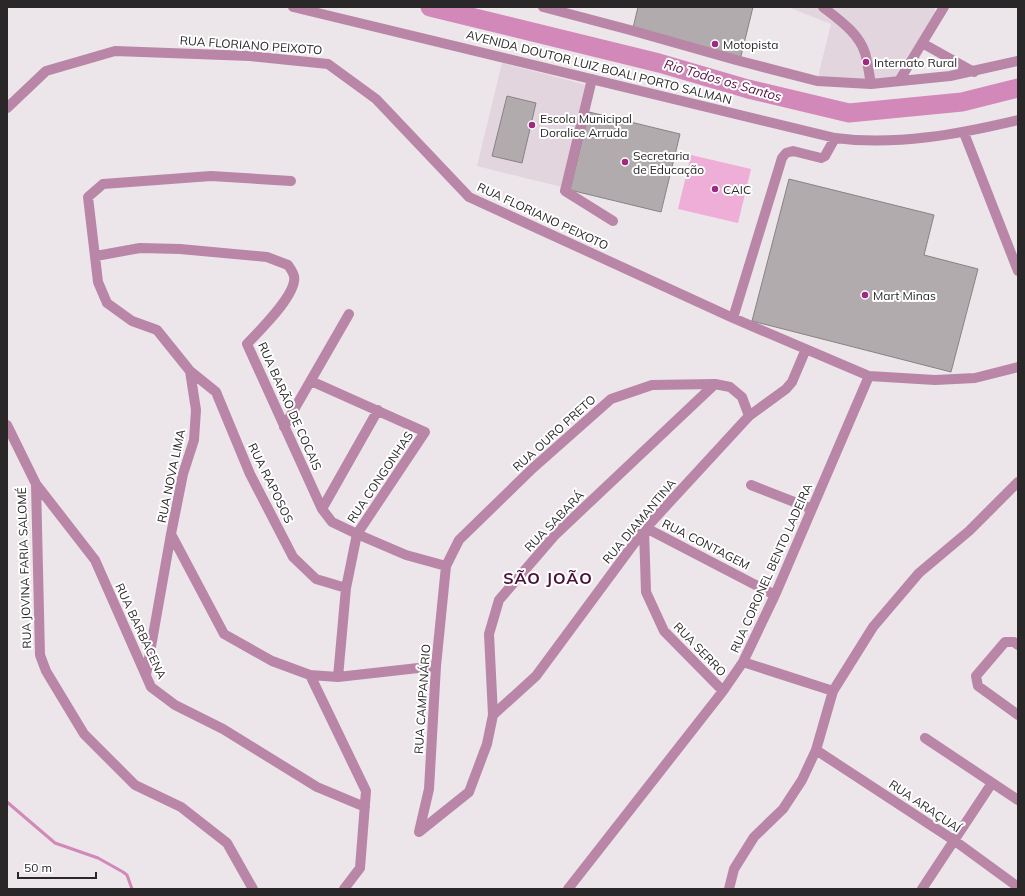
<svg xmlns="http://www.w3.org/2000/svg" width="1025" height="896" font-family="Mulish,sans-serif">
	<rect width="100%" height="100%" fill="#ece5ea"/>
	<path fill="#e2d5dd" d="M788,7H934L937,17L899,81H817L831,24Z
		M502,63L587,85L562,187L477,166Z"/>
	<path fill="#efaed8" d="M691,155L751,169L738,223L678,209Z"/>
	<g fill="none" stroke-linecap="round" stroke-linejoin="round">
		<path stroke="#d288b8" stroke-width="3" d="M7,802L55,843L98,858L123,872L127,875L132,889"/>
		<path stroke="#d288b8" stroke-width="19" d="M430,7L659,63L748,89L849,113L962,102L1018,88"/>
	</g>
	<path fill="#b1abae" stroke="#888185" d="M638,7H753L740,60L633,28Z
		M507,96L536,103L522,163L492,156Z
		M589,112L680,134L661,212L570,190Z
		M789,179L934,215L924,255L978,269L951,372L752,321Z"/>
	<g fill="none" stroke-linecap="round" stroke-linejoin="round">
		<path stroke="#b986a7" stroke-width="10" d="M293,7L835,138C896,146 959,134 1018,120
			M543,7L630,30L736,60L817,81L871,84L950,76L1018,61
			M823,7C838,19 859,33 865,53C868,63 869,74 871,84
			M922,43L974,72
			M592,79L565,191L613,221
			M899,81L944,7
			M7,108L46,71L115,51L250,56L328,64L376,99L469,197L733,318L869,376L935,380L975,378L1018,367
			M964,133L1018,271
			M96,256L140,248L180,249L267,257L288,265C290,268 293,272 294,276C298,294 259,331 247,344L322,509L332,522L357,534L406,555L446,566
			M733,318L782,158L786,153L793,151L821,158L825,156L835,138
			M190,371L216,392L250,474L293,557L316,579L346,588
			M311,381L425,432L357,534L346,588L338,677
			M749,416L786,389L792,382L806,349
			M7,425L36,484L40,655L46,671L84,734L135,785L181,807L227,843L253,889
			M284,427L349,314
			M36,484L95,560L151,687L175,705L223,729L317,787L365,807
			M751,485L812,509
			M322,509L378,410
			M646,528L775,595
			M644,530L646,592L664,631L723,691
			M171,534L224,634L272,661L310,675L338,677L436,666
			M1018,645L1014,642H1005L976,676L978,686L1018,715
			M743,662L833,691
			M146,675L171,534L183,474L194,440L196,410L190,371L157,330L132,321L107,303L98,282L88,197L103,184L211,176L291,181
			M310,675L366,791L360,868L344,889
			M925,738L1018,800
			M816,750L955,841L1018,887
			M419,832L429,789L436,666L446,566L459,540L533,468L611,399L652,385L715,384L730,387L742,397L749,416L644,530L536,676L493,715
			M419,832L469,792L487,744L493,715L489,634L499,600L555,535L715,384
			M568,889L723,691L743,662L775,595L869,376
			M729,889L734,869L754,837L783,809L802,780L816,750L833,691L873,627L919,573L969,531L1018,482
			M922,889L992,783"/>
	</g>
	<g fill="#a02981" stroke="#fff" stroke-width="1.5">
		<circle cx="715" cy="44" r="4"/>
		<circle cx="866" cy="62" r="4"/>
		<circle cx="532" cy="125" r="4"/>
		<circle cx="625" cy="162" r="4"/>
		<circle cx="715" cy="189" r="4"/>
		<circle cx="865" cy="295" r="4"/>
	</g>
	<g text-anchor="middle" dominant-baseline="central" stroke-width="4" stroke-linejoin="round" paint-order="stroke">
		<g font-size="12" fill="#2a2729" stroke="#fff" text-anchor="start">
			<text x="723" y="44">Motopista</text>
			<text x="874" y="62">Internato Rural</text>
			<text x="540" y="118">Escola Municipal<tspan x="540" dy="14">Doralice Arruda</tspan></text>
			<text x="633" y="155">Secretaria<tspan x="633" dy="14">de Educação</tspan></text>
			<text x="723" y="189">CAIC</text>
			<text x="873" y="295">Mart Minas</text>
		</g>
		<g font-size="12" fill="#2a2729" stroke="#fff">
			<text transform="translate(251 45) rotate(4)">RUA FLORIANO PEIXOTO</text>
			<text transform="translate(599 67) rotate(14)">AVENIDA DOUTOR LUIZ BOALI PORTO SALMAN</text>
			<text transform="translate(543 216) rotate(25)">RUA FLORIANO PEIXOTO</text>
			<text transform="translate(290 406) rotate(66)">RUA BARÃO DE COCAIS</text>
			<text transform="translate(554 433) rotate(-42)">RUA OURO PRETO</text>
			<text transform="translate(171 476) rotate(-78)">RUA NOVA LIMA</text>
			<text transform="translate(380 477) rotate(-56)">RUA CONGONHAS</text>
			<text transform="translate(271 483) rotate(64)">RUA RAPOSOS</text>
			<text transform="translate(554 521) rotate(-46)">RUA SABARÁ</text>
			<text transform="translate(639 521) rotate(-50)">RUA DIAMANTINA</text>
			<text transform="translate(706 544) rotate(27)">RUA CONTAGEM</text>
			<text transform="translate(24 568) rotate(-92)">RUA JOVINA FARIA SALOMÉ</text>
			<text transform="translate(771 568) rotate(-66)">RUA CORONEL BENTO LADEIRA</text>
			<text transform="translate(141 631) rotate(65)">RUA BARBACENA</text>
			<text transform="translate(700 649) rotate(46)">RUA SERRO</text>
			<text transform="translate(422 699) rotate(-86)">RUA CAMPANÁRIO</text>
			<text transform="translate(925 806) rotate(34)">RUA ARAÇUAÍ</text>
		</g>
		<g font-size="13" font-style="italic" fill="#500e3f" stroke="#fff">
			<text transform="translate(723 80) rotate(16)">Rio Todos os Santos</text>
		</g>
		<g font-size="16" font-weight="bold" letter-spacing="1" fill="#4a113b" stroke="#fff">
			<text x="548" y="578">SÃO JOÃO</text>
		</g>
	</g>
	<rect width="1025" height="896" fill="none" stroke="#2a2729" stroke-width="16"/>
	<path d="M18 872v6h78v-6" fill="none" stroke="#2a2729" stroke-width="2"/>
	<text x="24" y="872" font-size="12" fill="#2a2729" stroke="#ffffff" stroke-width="3" paint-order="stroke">50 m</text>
</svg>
